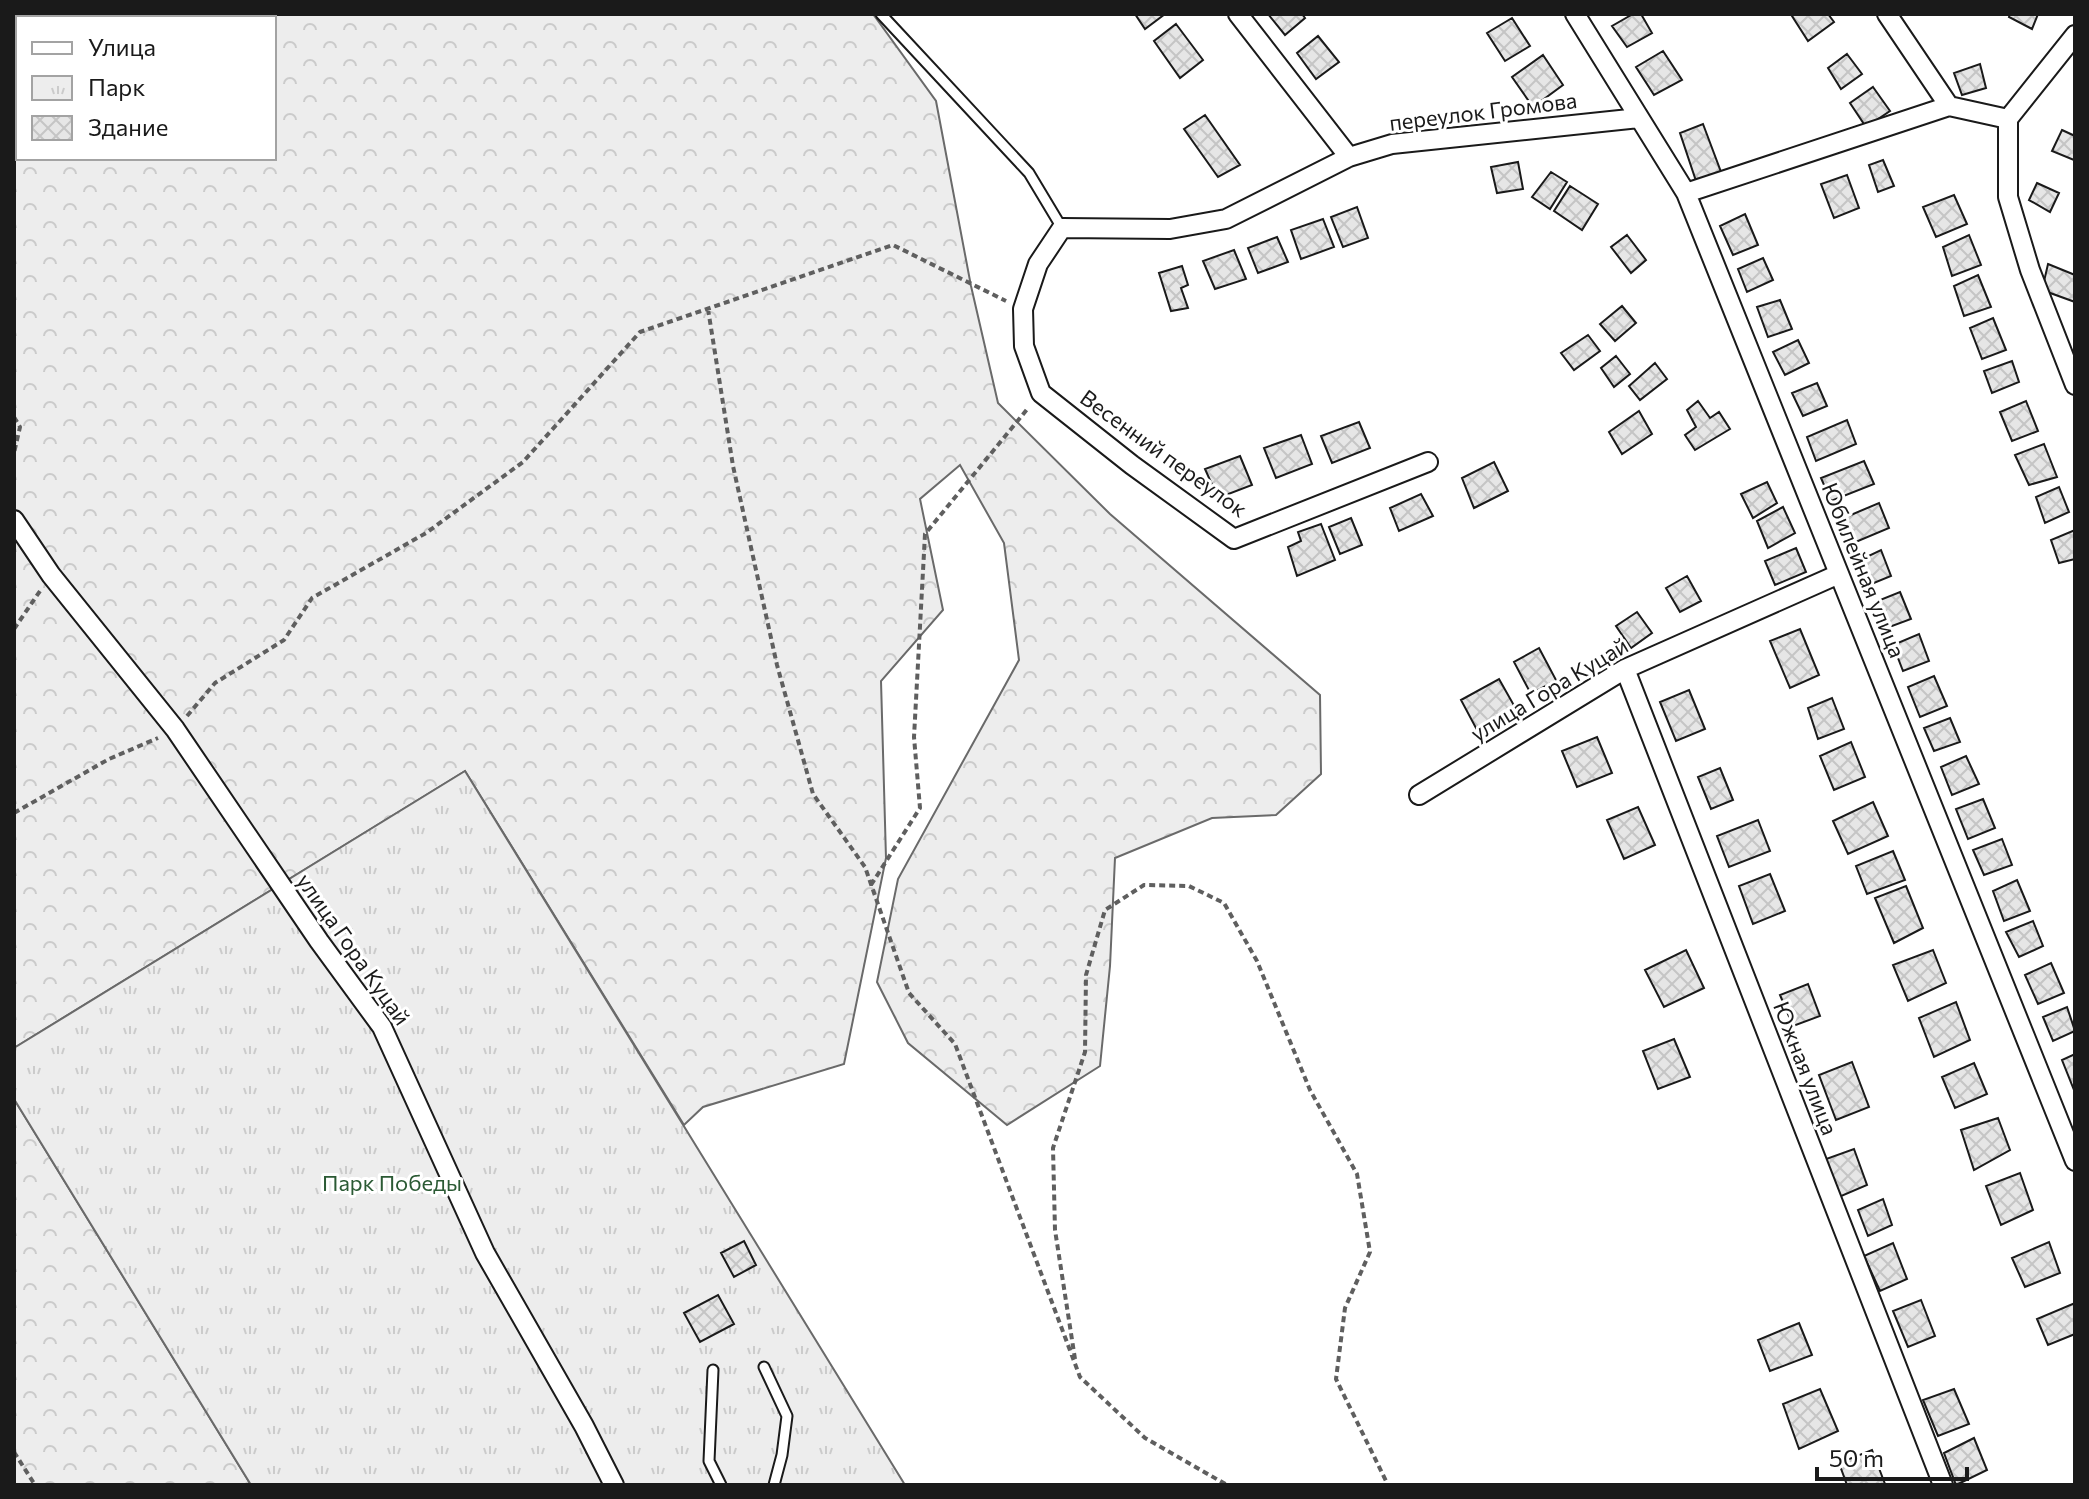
<svg xmlns="http://www.w3.org/2000/svg" width="2089" height="1499" font-family="Commissioner,sans-serif">
	<defs>
		<pattern id="forest-crowns" width="20" height="18" patternUnits="userSpaceOnUse" patternTransform="scale(2)"><rect width="20" height="18" fill="#ededed"/><path d="M2 6a3 3 0 1 1 6 0M12 15a3 3 0 1 1 6 0" fill="none" stroke="#cbcbcb"/></pattern>
		<pattern id="park-tufts" width="24" height="20" patternUnits="userSpaceOnUse" patternTransform="scale(2)"><rect width="24" height="20" fill="#ededed"/><path d="M3 7l-1-3M5 7V3M7 7l1-3M15 17l-1-3M17 17v-4M19 17l1-3" fill="none" stroke="#cbcbcb"/></pattern>
		<pattern id="building-cross-hatch" width="8" height="8" patternUnits="userSpaceOnUse" patternTransform="scale(2)"><rect width="8" height="8" fill="#e6e6e6"/><path d="M0 0l8 8M0 8l8-8" fill="none" stroke="#c5c5c5"/></pattern>
	</defs>
	<rect width="100%" height="100%" fill="#fff"/>
	<path fill="url(#forest-crowns)" stroke="#6a6a6a" stroke-width="2" fill-rule="evenodd" d="M14,14H873L936,101L971,286L998,403L1110,514L1320,695L1321,774L1276,815L1212,818L1115,858L1110,966L1100,1066L1007,1125L908,1043L877,982L898,879L1019,660L1004,543L960,465L920,499L943,610L881,681L886,858L844,1064L703,1107L684,1125L465,771L14,1048ZM18,18H274V158H18Z
		M14,1099L251,1485H14Z"/>
	<path fill="url(#park-tufts)" stroke="#6a6a6a" stroke-width="2" d="M465,771L905,1485H251L14,1099V1048Z"/>
	<path fill="url(#building-cross-hatch)" stroke="#1a1a1a" stroke-width="2" d="M1135,14H1165L1145,29Z
		M1268,14H1302L1305,18L1285,35Z
		M1633,14H1641L1652,33L1627,47L1612,26Z
		M1795,14H1828L1834,22L1808,41L1792,16Z
		M2010,14H2038L2032,29L2009,17Z
		M1512,18L1530,46L1505,61L1487,33Z
		M1176,24L1203,60L1180,78L1154,41Z
		M1318,36L1339,62L1316,79L1297,53Z
		M1663,51L1682,80L1654,95L1636,67Z
		M1847,54L1862,74L1841,89L1828,68Z
		M1543,55L1563,85L1533,107L1512,77Z
		M1980,64L1986,88L1962,95L1954,73Z
		M1873,87L1890,111L1866,127L1850,103Z
		M1205,115L1240,165L1218,177L1184,129Z
		M1703,124L1721,172L1696,181L1680,133Z
		M2062,130L2075,136L2074,160L2052,151Z
		M1883,160L1894,186L1878,192L1869,165Z
		M1518,162L1523,189L1497,193L1491,167Z
		M1551,172L1567,182L1550,209L1532,197Z
		M1847,175L1859,208L1834,218L1821,184Z
		M2037,183L2059,193L2050,212L2029,200Z
		M1570,186L1598,204L1582,230L1554,211Z
		M1954,195L1967,224L1936,237L1923,207Z
		M1357,207L1368,238L1343,247L1331,217Z
		M1745,214L1758,245L1733,255L1720,226Z
		M1323,219L1334,247L1301,259L1291,230Z
		M1627,235L1646,260L1631,273L1611,247Z
		M1969,235L1981,265L1952,276L1943,247Z
		M1277,237L1288,262L1258,273L1248,248Z
		M1234,250L1246,279L1215,289L1203,261Z
		M1763,258L1773,280L1747,292L1738,269Z
		M2048,264L2075,275V302L2042,290Z
		M1182,266L1188,285L1181,288L1188,308L1171,311L1159,273Z
		M1978,275L1991,307L1964,316L1954,286Z
		M1780,300L1792,329L1768,337L1757,307Z
		M1622,306L1636,323L1615,341L1600,324Z
		M1993,318L2006,350L1982,359L1970,328Z
		M1588,335L1600,351L1574,370L1561,353Z
		M1798,340L1809,363L1785,375L1773,352Z
		M1616,356L1630,374L1614,387L1601,368Z
		M2012,361L2019,382L1992,393L1984,371Z
		M1655,363L1667,379L1640,400L1629,386Z
		M1817,383L1827,406L1803,416L1792,393Z
		M1698,401L1710,418L1719,412L1730,429L1695,450L1685,435L1696,427L1687,410Z
		M2026,401L2038,431L2012,441L2000,412Z
		M1639,411L1652,434L1622,454L1609,432Z
		M1847,420L1856,444L1816,461L1807,437Z
		M1359,422L1370,448L1332,463L1321,436Z
		M1301,435L1312,464L1276,478L1264,448Z
		M2044,444L2057,477L2029,485L2015,455Z
		M1240,456L1252,485L1218,498L1205,469Z
		M1864,461L1874,484L1831,501L1821,478Z
		M1494,462L1508,491L1474,508L1462,478Z
		M1767,482L1777,503L1753,518L1741,494Z
		M2059,487L2069,512L2045,523L2036,497Z
		M1421,494L1433,516L1399,531L1390,508Z
		M1879,503L1889,528L1851,544L1839,520Z
		M1783,507L1795,533L1768,548L1757,521Z
		M1351,518L1362,545L1340,554L1329,527Z
		M1321,524L1335,560L1297,576L1288,547L1301,541L1298,532Z
		M2075,530V559L2059,563L2051,540Z
		M1796,548L1806,572L1775,585L1765,561Z
		M1881,550L1891,576L1869,585L1858,561Z
		M1687,576L1701,601L1680,612L1666,588Z
		M1900,592L1911,619L1884,629L1875,602Z
		M1637,612L1652,633L1631,648L1616,626Z
		M1800,629L1819,675L1790,688L1770,641Z
		M1919,634L1929,661L1903,671L1893,645Z
		M1539,648L1556,680L1531,694L1514,662Z
		M1934,676L1947,706L1920,717L1908,687Z
		M1499,679L1516,709L1477,730L1461,700Z
		M1689,690L1705,729L1676,741L1660,702Z
		M1832,698L1844,729L1818,739L1808,708Z
		M1950,718L1960,742L1934,751L1924,728Z
		M1597,737L1612,773L1577,787L1562,751Z
		M1851,742L1865,777L1834,790L1820,756Z
		M1966,756L1979,784L1952,795L1941,767Z
		M1720,768L1733,800L1711,809L1698,777Z
		M1983,799L1995,828L1968,839L1956,809Z
		M1873,802L1888,836L1848,854L1833,821Z
		M1638,807L1655,845L1624,859L1607,820Z
		M1758,820L1770,851L1729,867L1717,836Z
		M2002,839L2012,865L1984,875L1973,850Z
		M1893,851L1905,880L1867,894L1856,866Z
		M1770,874L1785,911L1753,924L1739,886Z
		M2017,880L2030,911L2004,921L1993,891Z
		M1906,886L1923,928L1894,943L1875,898Z
		M2033,921L2043,946L2019,957L2006,932Z
		M1686,950L1704,988L1664,1007L1645,970Z
		M1933,950L1946,983L1908,1001L1893,965Z
		M2051,963L2064,993L2038,1004L2025,975Z
		M1808,984L1820,1016L1793,1026L1780,995Z
		M1956,1002L1970,1040L1934,1057L1919,1018Z
		M2067,1007L2075,1031L2053,1041L2043,1017Z
		M1674,1039L1690,1077L1658,1089L1643,1051Z
		M2075,1054V1090H2074L2062,1060Z
		M1852,1062L1869,1107L1836,1120L1819,1075Z
		M1974,1063L1987,1094L1955,1108L1942,1077Z
		M1998,1118L2010,1150L1974,1170L1961,1130Z
		M1854,1149L1867,1185L1839,1197L1826,1159Z
		M2020,1173L2033,1210L2001,1225L1986,1186Z
		M1883,1199L1892,1225L1868,1236L1858,1210Z
		M744,1241L756,1265L734,1277L721,1253Z
		M2049,1242L2060,1273L2025,1287L2012,1258Z
		M1893,1243L1907,1279L1880,1291L1864,1256Z
		M718,1295L734,1324L700,1342L684,1313Z
		M1921,1300L1935,1336L1908,1347L1893,1311Z
		M2075,1303V1334L2048,1345L2037,1319Z
		M1799,1323L1812,1355L1770,1371L1758,1340Z
		M1820,1389L1838,1431L1799,1449L1783,1404Z
		M1954,1389L1969,1424L1938,1436L1923,1400Z
		M1974,1438L1987,1470L1956,1485L1944,1453Z
		M1872,1450L1885,1484L1847,1485L1839,1463Z"/>
	<g fill="none" stroke-linecap="round" stroke-linejoin="round">
		<defs>
			<path id="lane" d="M881,14L1029,173L1062,228
				M764,1367L787,1416L782,1455L774,1485
				M713,1370L709,1461L721,1485"/>
			<path id="street" d="M1238,14L1349,157
				M1575,14L1686,193L2075,1161
				M1887,14L1949,106L2008,119
				M2008,119V197L2030,270L2075,385
				M2008,119L2075,35
				M1686,193L1949,106
				M1428,462L1234,539L1132,465L1041,393L1024,346L1023,309L1038,264L1062,228L1170,229L1226,219L1349,157L1392,144L1639,118
				M14,520L51,575L175,729L319,941L382,1027L485,1253L584,1426L614,1485
				M1625,669L1943,1485
				M1419,795L1625,669L1839,574"/>
		</defs>
		<use href="#lane" stroke="#1a1a1a" stroke-width="13"/>
		<use href="#street" stroke="#1a1a1a" stroke-width="22"/>
		<path stroke="#5f5f5f" stroke-width="4" stroke-dasharray="6 4" stroke-linecap="butt" d="M708,309L733,466L777,665L813,794L865,867L909,993L955,1044L1080,1377L1145,1438L1227,1485
			M14,417L20,427L14,453
			M14,629L40,591
			M187,716L215,683L284,640L312,598L426,533L523,462L640,332L893,245L1006,301
			M14,813L109,759L158,738
			M871,885L920,808L914,737L925,534L1029,407
			M1075,1359L1055,1230L1053,1148L1085,1052L1086,975L1105,910L1144,885L1189,886L1224,903L1257,961L1310,1090L1357,1174L1370,1252L1345,1308L1336,1379L1388,1485
			M14,1452L35,1485"/>
		<use href="#lane" stroke="#fff" stroke-width="9"/>
		<use href="#street" stroke="#fff" stroke-width="18"/>
	</g>
	<g text-anchor="middle" dominant-baseline="central" stroke-width="6" stroke-linejoin="round" paint-order="stroke">
		<g font-size="22" fill="#1a1a1a" stroke="#fff">
			<text transform="translate(1483 111) rotate(-7)">переулок Громова</text>
			<text transform="translate(1164 453) rotate(36)">Весенний переулок</text>
			<text transform="translate(1864 570) rotate(68)">Юбилейная улица</text>
			<text transform="translate(1549 689) rotate(-31)">улица Гора Куцай</text>
			<text transform="translate(354 949) rotate(55)">улица Гора Куцай</text>
			<text transform="translate(1806 1068) rotate(69)">Южная улица</text>
		</g>
		<g font-size="22" fill="#2b5a34" stroke="#fff">
			<text x="392" y="1182">Парк Победы</text>
		</g>
	</g>
	<rect width="2089" height="1499" fill="none" stroke="#1a1a1a" stroke-width="32"/>
	<rect x="16" y="16" width="260" height="144" fill="#ffffff" stroke="#a3a3a3" stroke-width="2"/>
	<rect x="32" y="42" width="40" height="12" fill="#ffffff" stroke="#a3a3a3" stroke-width="2"/>
	<text x="88" y="56" font-size="24" fill="#1a1a1a">Улица</text>
	<rect x="32" y="76" width="40" height="24" fill="url(#park-tufts)" stroke="#a3a3a3" stroke-width="2"/>
	<text x="88" y="96" font-size="24" fill="#1a1a1a">Парк</text>
	<rect x="32" y="116" width="40" height="24" fill="url(#building-cross-hatch)" stroke="#a3a3a3" stroke-width="2"/>
	<text x="88" y="136" font-size="24" fill="#1a1a1a">Здание</text>
	<path d="M1817 1467v12h150v-12" fill="none" stroke="#1a1a1a" stroke-width="4"/>
	<text x="1829" y="1467" font-size="24" fill="#1a1a1a" stroke="#ffffff" stroke-width="6" paint-order="stroke">50 m</text>
</svg>
